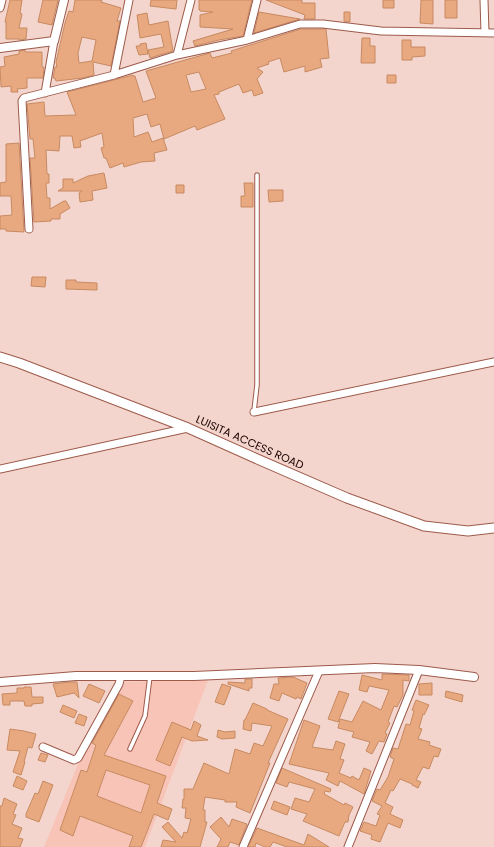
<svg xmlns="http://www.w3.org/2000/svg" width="494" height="847" font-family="Poppins,sans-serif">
	<rect width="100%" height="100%" fill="#f4d5cd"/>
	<path fill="#f7c4b7" d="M208,680L145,847H44L78,764L123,682Z"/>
	<path fill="#e8a980" stroke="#c78a61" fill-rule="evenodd" d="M10,0H22L20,13L22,14L19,28H27L26,39L19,40V39H6V22H5Z
		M43,0H58L52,25L38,22Z
		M75,0H102L101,2L121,8L117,21H120L111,66L93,62L94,75L83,78L56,81L55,78H53L55,67H57L56,62L65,23L69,11L73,12ZM82,37L96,40L92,61L79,63L78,53Z
		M151,0H177L176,9L150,6Z
		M199,0H252L243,36L219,40L195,46L193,41L233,29L200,27V15L213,12L200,11V10H199Z
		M266,0H302V3H315V19H304L305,15Z
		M383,0H394V8H383Z
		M421,0H433V24L420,23Z
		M445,0H457V18H445Z
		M259,12L300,19L254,33Z
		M344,12H350V22L344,21Z
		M147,13L149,25L168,21L173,51L150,58L148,50L164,47L161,34L140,38L137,15Z
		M301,29H326L329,58L320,59L322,67L305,72V66L284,72L280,58L268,62L269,64L257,68L263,72L257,79L263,93L254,96L252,90L243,93L239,84L219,92V94L214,95L225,119L197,130L195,126L164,139L160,124L151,127L147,114L133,118L134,137L148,132L152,142L163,138L167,150L154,153L155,161L141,162L124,167L123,163L110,168L106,158H104L101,148L104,147L102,133L80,141L81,147L74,148L72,136H60L59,151L46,150L47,174H49V183H46L47,198H50V209L64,201H66L70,208L60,214V219H51V221L34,222L30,158H35L33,139H30L27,104L44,102L45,116L76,115L67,92L133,75V76H135L143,102L156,98L146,71L210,53L212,58L232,53L231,51ZM199,72L206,89L191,92L186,75Z
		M362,38H370V46H375V63H361Z
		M402,40H411V47H425V56L412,57V60H402Z
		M146,43L148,54L139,55L136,46H140V44Z
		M25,50V52H42V67H44L43,78H27V88L17,89L18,92H11V86L1,87L0,67L5,66L4,57L19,54V51Z
		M387,75H396V83H387Z
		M19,143L24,232L6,231V229H0V216L12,215L11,196H0V183L6,182V144Z
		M104,173L107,188L92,191L93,200L80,202L79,193L82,191H58L63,188V179H73V183L88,176Z
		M244,183H253V207H241V196H245Z
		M176,185H184V193H176Z
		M268,190H283V201L269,202Z
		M32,277H46L45,287L31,286Z
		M66,280H76V282L97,283V290L66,289Z
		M382,674L409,675V681L403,680V695L397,707L394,706L388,722L390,723L385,733L387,734L384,742L379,741L372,754L366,751L370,742L352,737L354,732L338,728L340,719L352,722L363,701L381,710L389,690L369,686L367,692L359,690L362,675L382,680Z
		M293,677L307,683L301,699L297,697L296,699L282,693L279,701L270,698L274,684H279L278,678Z
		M245,679H252V688H249V691L228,684V682L245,683Z
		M70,682H77L79,698L74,693L57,697L53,684Z
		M432,683V695H419V684Z
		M89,684L105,691L99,703L83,696Z
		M222,684L231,687L224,705L215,702Z
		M24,687H31L32,697H43V703L32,704V706H25L24,701H10V705H3L2,694L17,693V688H24Z
		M339,691L349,694L338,722L328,719Z
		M446,691L463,695L462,702L445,697Z
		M119,694L133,701L104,755L166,776L157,803L172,809L168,820L154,814L141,847H129L133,836L80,816L73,836L60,830L81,770L87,772L96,745L92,743ZM106,770L150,785L141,813L97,796Z
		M416,700L429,705L424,715L423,714L419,728L422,729L418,739L430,742L429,745L441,749L438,757L434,756L429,769L423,767L416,780L421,782L418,788L412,785V784L400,779L393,791L391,790L385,803L393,807L390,814L403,820L400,828L388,823L380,842L371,839L372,835L360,831L364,822L376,826L380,815L377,814L382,806L372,801L377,789L380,790L388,777L394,759L390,757L393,748L398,749L406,724L410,725L414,711L412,710Z
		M253,703L267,709V710L288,719L268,763H270L250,813L236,807L237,802H225V800L205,797L203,810H205V822H207L200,847H161L163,840L176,842L162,827L168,822L182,838L184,832L187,833L191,819L185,818L186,808H182L183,799H184V789H193L204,763L229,774L235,749L250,754L254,743L263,746L272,726L252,723L251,731L243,729L244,720H245Z
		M63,705L77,711L74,718L60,712Z
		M79,714L87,717L84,726L75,723Z
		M304,720L320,726L312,747L333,750L336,741L345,744L340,759L344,760L339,773L351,778L352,776L359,780L364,768L371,771L364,794L340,781L338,786L326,780L329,773L289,764Z
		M194,721L201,725L197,736L208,740L192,741L182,737L170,766L156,760L172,722L191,730Z
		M10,729L24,731L36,734L32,748L28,747L24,762H25L21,775L13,772L20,751L7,750Z
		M218,730L225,732L235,731V738L222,739L217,737Z
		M41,753L48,755L45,762L38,760Z
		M282,768L331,789L330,792L325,791L324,794L344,805L345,803L353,807L349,815L348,822H345L339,836L303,821L307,814L291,809L295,798L309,802L315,789L289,782L287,787L276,783Z
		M17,776L27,781L23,790L13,786Z
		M43,781L53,785L39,822L26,817V814L35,793L38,794Z
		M4,798L17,804L13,814L16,815L12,824L22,828L18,838L23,839L20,847H0V806H2Z
		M274,801L290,807L287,815L271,809Z
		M221,817L229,827L232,819L247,824L239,845L230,842L228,847H217L221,839L210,827Z
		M257,828L304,845L308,834L329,847H287L273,842L270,847H265L256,843L255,847H248Z"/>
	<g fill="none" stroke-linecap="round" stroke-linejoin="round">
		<defs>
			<path id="service" d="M254,411L257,385V175
				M130,749L145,716L150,676"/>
			<path id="minor" d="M484,0L485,33
				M0,8L2,0
				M247,40L257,0
				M177,55L191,0
				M114,75L129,0
				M45,93L54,41
				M29,229L22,101L24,98L114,75L177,55L247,40L300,24H323L381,31L494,33
				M254,412L494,362
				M0,469L188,428
				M43,747L74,760L78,758L119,684L121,676
				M243,847L319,671
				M348,847L419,670"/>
			<path id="tertiary" d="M0,48L54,41L64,0
				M0,682L76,676H194L375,668L419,670L474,677"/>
			<path id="secondary" d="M0,357L19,363L188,428L255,458L347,498L424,526L468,531L494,528"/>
		</defs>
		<use href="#service" stroke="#9d5a4a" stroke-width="5.5"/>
		<use href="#minor" stroke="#9d5a4a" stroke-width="9"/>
		<use href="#tertiary" stroke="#9d5a4a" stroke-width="10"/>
		<use href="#secondary" stroke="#9d5a4a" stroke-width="11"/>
		<use href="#service" stroke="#fff" stroke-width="3.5"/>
		<use href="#minor" stroke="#fff" stroke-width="7"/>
		<use href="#tertiary" stroke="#fff" stroke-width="8"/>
		<use href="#secondary" stroke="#fff" stroke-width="9"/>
	</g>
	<g text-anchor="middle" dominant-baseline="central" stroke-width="4" stroke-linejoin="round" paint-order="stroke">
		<g font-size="11" fill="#1d0402" stroke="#f4d5cd">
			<text transform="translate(250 442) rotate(24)">LUISITA ACCESS ROAD</text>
		</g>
	</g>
</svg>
